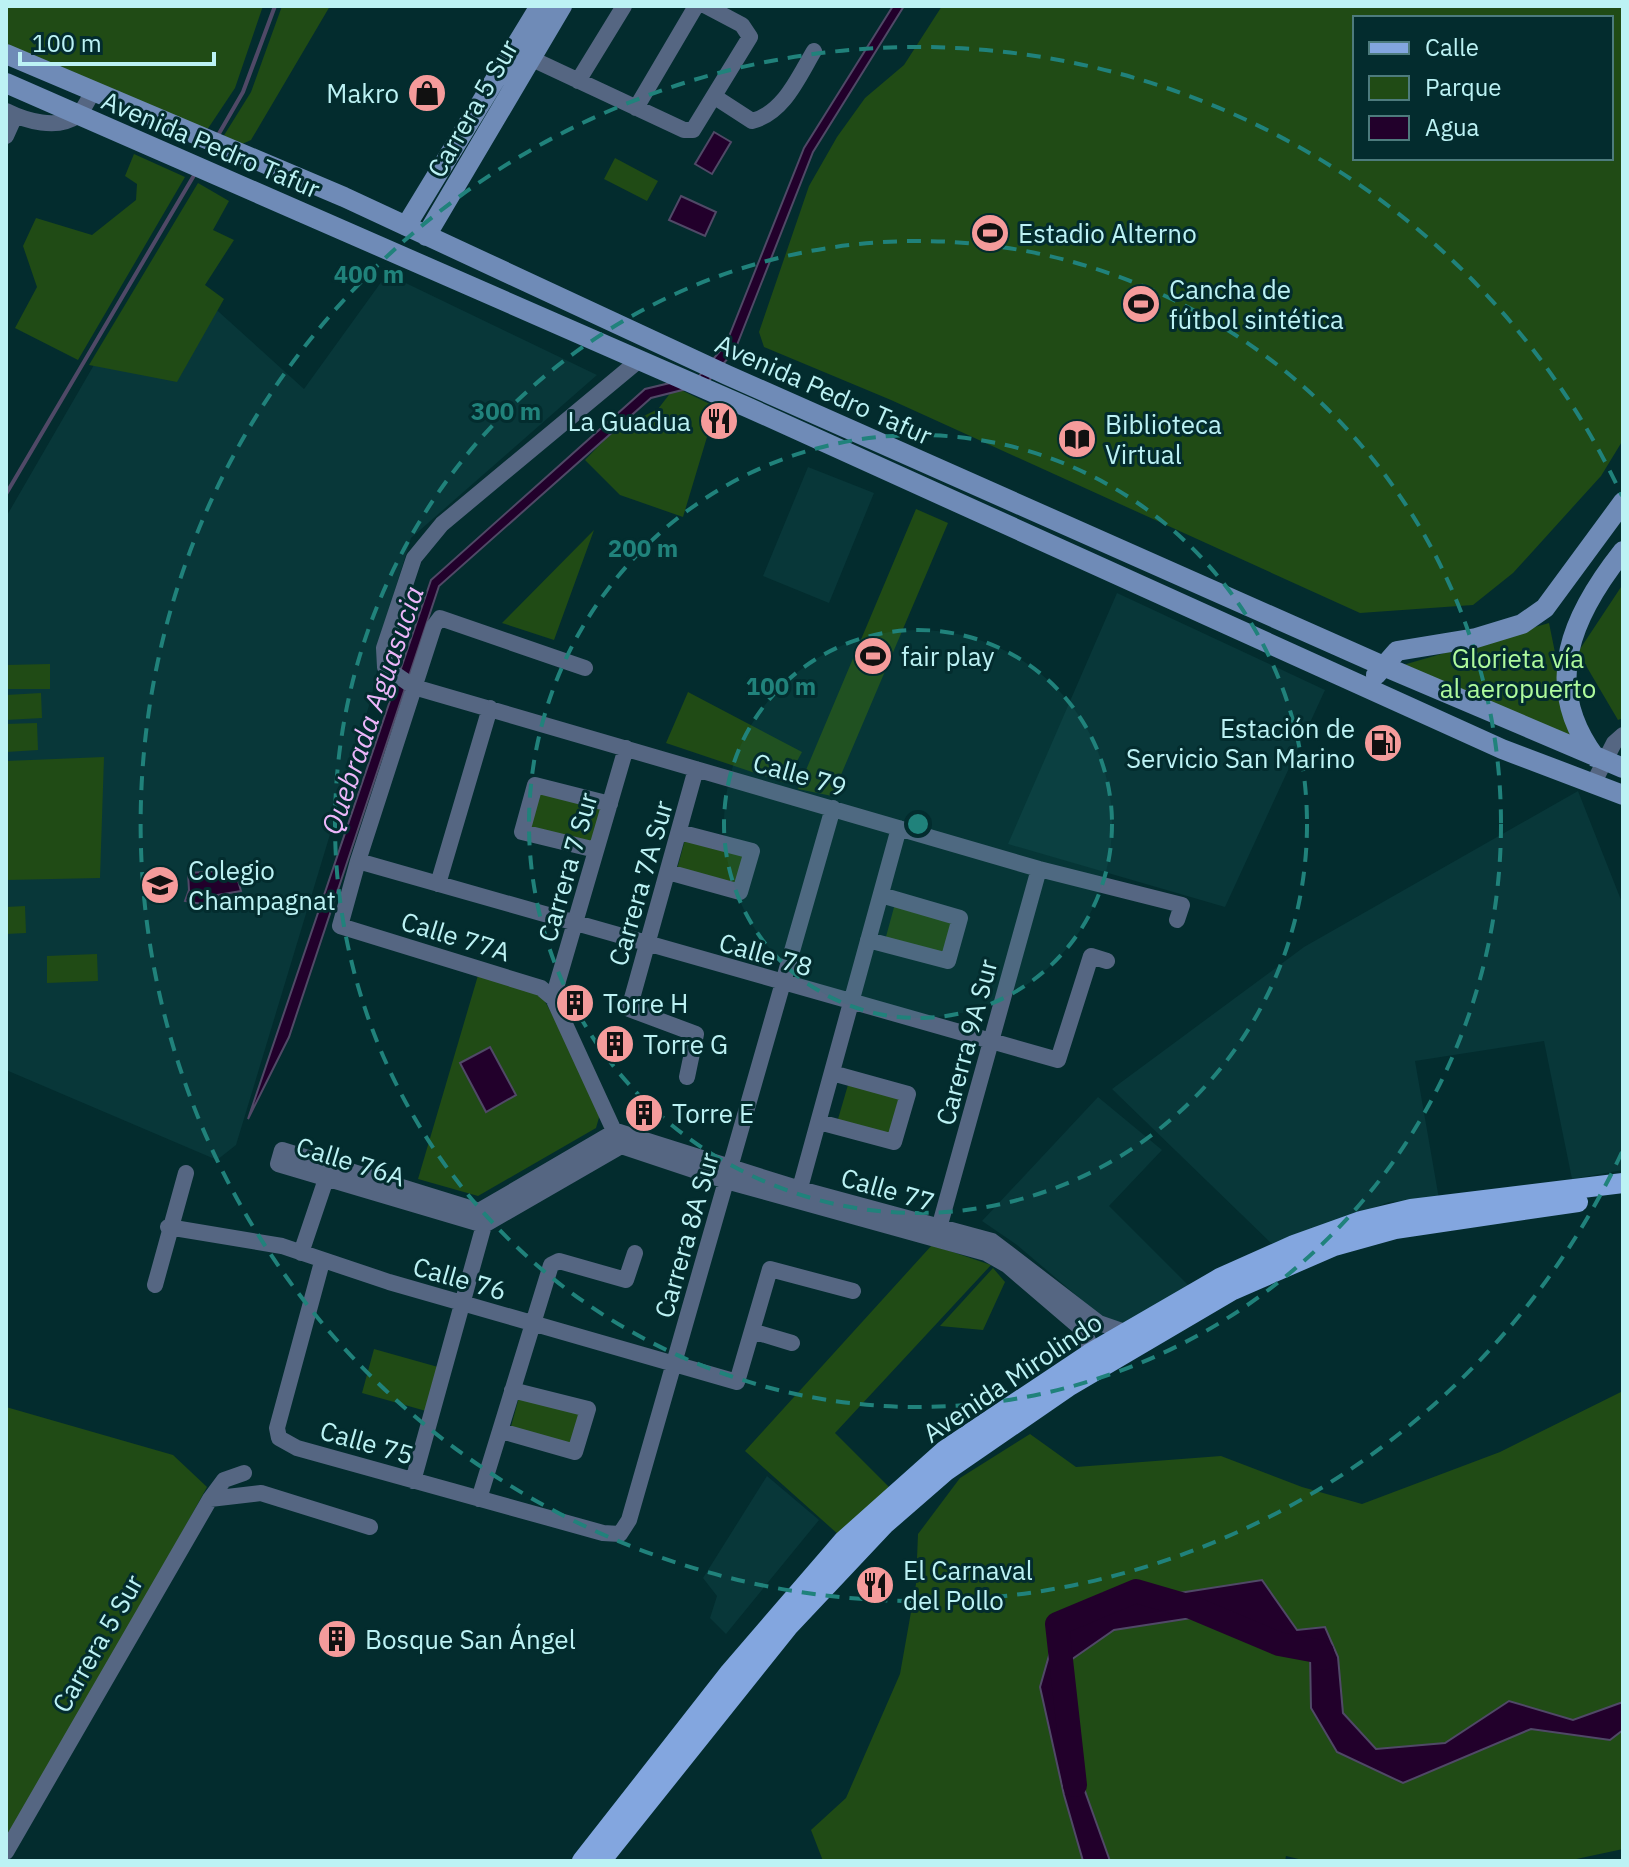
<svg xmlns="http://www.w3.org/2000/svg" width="1629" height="1867" font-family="'IBM Plex Sans',sans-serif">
	<rect width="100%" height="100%" fill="#032c2e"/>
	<path fill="#083739" d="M157,256L304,389L387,274L597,375L411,538L391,603L371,699L236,1145L217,1160L6,1070V517Z
		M808,467L874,493L829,603L763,576Z
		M1117,593L1325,690L1225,907L1008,844Z
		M1578,791L1623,905V1170L1572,1179L1544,1041L1415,1061L1439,1199L1389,1202L1273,1245L1112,1089L1304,947Z
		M1098,1097L1162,1150L1109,1206L1192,1289L1116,1329L1017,1245L982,1221Z
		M767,1476L819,1520L726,1634L710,1618L717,1596L703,1578Z"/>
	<path fill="#204b15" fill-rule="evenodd" d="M6,6H263L235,88L205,133L6,44Z
		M282,6H330L251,140L240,145L223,137L251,92Z
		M942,6H1623V440L1601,476L1513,573L1473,605L1360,613L891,400L764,347L759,332L809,186L837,137L865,98L904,65ZM1611,18V158H1355V18Z
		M134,154L185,177L78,360L15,328L37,287L23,246L36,218L92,235L136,200L137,184L125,176Z
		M615,158L658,181L647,201L604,179Z
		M198,183L229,201L213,230L234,240L205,285L224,299L177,382L89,365Z
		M675,387L716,407L683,517L620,495L585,460L613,431L658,409Z
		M916,509L948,523L832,796L798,789Z
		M594,530L554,640L502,623Z
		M1623,584V718L1618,720L1578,652Z
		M1549,623L1573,741L1403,665Z
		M50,664V689H6V665Z
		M688,692L802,752L785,783L666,743Z
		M41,693L42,718L6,720V695Z
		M37,723L38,750L6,752V724Z
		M104,757L100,878L6,880V761Z
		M536,787L604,804L594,844L524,829Z
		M686,836L749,852L737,889L676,873Z
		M896,900L960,918L948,961L884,944Z
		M25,906L26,933L6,934V907Z
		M97,954L98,981L47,983V956Z
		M479,972L541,994L602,1107L596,1128L478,1196L418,1179Z
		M850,1078L908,1094L894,1142L836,1126Z
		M932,1245L991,1265L835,1433L898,1496L849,1544L745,1451Z
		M993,1268L1005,1282L983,1330L940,1326Z
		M374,1349L438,1367L426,1411L362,1393Z
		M1623,1391V1849L1567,1861H1307L1286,1856L1285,1861H823L811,1830L846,1798L900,1674L916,1584L918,1534L960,1478L1030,1434L1076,1467L1221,1456L1302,1487L1362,1504L1500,1452Z
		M520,1394L585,1411L574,1447L510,1430Z
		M6,1407L173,1455L207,1487L65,1745L6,1842Z"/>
	<path fill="#22002b" stroke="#504967" stroke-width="2" d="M893,6H904L813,152L735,350L706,384L651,398L439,586L289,1037L248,1119L431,580L645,389L699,376L726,344L804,148Z
		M714,132L731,142L712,174L695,164Z
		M681,196L716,212L705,236L669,220Z
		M235,870L241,891L212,896L207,905L185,901L189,890L188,873Z
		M490,1047L516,1095L486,1112L460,1063Z
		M1262,1580L1297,1630L1325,1627L1338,1657L1343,1713L1376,1749L1445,1743L1509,1701L1573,1720L1623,1702V1730L1610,1740L1531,1729L1403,1783L1337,1752L1311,1708L1310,1655L1230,1612L1114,1630L1068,1662L1062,1727L1110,1861H1083L1064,1795L1040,1687L1054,1638L1103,1593H1179Z"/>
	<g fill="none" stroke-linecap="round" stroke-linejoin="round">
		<path stroke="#504967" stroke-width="4" d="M217,137L243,92L275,6
			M6,494L196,172"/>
		<path stroke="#22002b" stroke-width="24" d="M1075,1785L1057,1624L1136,1591L1191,1607L1279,1644L1322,1652L1323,1658"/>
		<path stroke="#556682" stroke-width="16" d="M530,58L684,130H693L750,37L742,25L706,6
			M578,81L624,6
			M715,97L752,121C784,113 799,76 814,51
			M636,108L696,6
			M6,111C26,121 57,130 77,116C83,111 88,100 92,93
			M6,136L15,116
			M638,361L442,524L414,558L384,648L385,667L414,687L1039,869L1182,905L1177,920
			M585,668L440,618L434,626L358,861L340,926L541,988L553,998L621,1146
			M1594,782L1614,743L1623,735
			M596,850L522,832L535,785L610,804
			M358,861L1058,1060L1091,956L1107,961
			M668,872L740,892L752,851L679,832
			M438,884L490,708
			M868,940L948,961L960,918L881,895
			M553,998L626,748
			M687,1077L696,1034L629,1009L696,769
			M819,1122L894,1142L908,1094L832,1073
			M616,1131L800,1189L992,1241L1099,1323L1125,1332
			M621,1146L726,1181L986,1253L1007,1265L1084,1331L1089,1343V1354
			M797,1199L899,828
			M479,1211L282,1150L278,1164L484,1225L621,1146
			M479,1211L616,1131
			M168,1227L282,1246L389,1282L737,1382L770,1269L853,1291
			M939,1228L1039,869
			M301,1253L326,1179
			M322,1262L277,1428L279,1438L297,1448L603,1533L620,1534L629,1520L833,808
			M155,1285L186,1173
			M752,1331L792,1343
			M501,1431L575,1452L588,1409L512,1390
			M413,1481L484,1225L481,1216
			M210,1499L261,1493L370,1527
			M479,1499L551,1265L559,1261L626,1280L635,1253
			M6,1852L210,1499L224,1480L244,1473"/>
		<path stroke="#6f8bb7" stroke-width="20" d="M6,54L344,197L727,375L1381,665L1623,768
			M6,83L749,408L1502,749L1623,795
			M406,226L540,6
			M426,236L562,6
			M1376,675L1397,651L1476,638L1522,624L1545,608L1623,502
			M1595,757C1540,683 1573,614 1623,551"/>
		<path stroke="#83a6df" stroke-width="20" d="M582,1861L730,1672L843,1541L945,1450L1089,1354L1220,1278L1294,1245L1361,1221L1411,1209L1623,1183
			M601,1861L788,1627L885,1524L946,1471L1068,1387L1233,1290L1334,1246L1395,1229L1578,1202"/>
	</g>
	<circle cx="918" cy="824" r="194" fill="#20827b" fill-opacity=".12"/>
	<g fill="none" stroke="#20827b" stroke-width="4" stroke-dasharray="14 10">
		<circle cx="918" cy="824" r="194"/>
		<circle cx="918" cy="824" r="389"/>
		<circle cx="918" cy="824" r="583"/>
		<path d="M1622 1152A777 777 0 1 1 1622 496"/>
	</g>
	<defs>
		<symbol id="shop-disc" viewBox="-11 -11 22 22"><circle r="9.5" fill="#f59b9b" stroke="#032c2e"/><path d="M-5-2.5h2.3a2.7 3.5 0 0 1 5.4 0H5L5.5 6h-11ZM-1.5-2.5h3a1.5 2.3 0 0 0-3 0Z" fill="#111"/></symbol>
		<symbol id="stadium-disc" viewBox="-11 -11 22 22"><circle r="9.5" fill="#f59b9b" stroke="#032c2e"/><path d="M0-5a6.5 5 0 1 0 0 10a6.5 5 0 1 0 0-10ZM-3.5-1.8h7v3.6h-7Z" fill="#111"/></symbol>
		<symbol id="restaurant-disc" viewBox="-11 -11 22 22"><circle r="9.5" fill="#f59b9b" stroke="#032c2e"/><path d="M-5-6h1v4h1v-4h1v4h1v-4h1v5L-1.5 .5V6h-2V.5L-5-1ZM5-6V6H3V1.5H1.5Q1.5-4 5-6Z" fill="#111"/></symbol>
		<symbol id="library-disc" viewBox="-11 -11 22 22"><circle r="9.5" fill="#f59b9b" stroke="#032c2e"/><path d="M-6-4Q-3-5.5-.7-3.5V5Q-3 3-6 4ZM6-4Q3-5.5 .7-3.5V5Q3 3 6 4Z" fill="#111"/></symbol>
		<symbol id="fuel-disc" viewBox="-11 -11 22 22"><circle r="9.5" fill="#f59b9b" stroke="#032c2e"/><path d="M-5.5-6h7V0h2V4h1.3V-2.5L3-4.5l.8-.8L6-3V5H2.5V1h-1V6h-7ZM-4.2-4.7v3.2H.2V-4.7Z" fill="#111"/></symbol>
		<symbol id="school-disc" viewBox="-11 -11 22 22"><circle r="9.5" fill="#f59b9b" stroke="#032c2e"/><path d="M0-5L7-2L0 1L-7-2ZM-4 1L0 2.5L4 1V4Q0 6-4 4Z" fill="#111"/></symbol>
		<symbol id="building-disc" viewBox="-11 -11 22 22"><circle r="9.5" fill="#f59b9b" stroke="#032c2e"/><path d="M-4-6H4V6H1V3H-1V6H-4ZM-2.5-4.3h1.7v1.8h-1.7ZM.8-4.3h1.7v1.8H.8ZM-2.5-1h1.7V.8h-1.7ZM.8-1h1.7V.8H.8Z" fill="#111"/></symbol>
	</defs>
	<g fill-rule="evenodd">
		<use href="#shop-disc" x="405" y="71" width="44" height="44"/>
		<use href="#stadium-disc" x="968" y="211" width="44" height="44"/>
		<use href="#stadium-disc" x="1119" y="282" width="44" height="44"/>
		<use href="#restaurant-disc" x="697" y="399" width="44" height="44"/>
		<use href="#library-disc" x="1055" y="417" width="44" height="44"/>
		<use href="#stadium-disc" x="851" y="634" width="44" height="44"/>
		<use href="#fuel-disc" x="1361" y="721" width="44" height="44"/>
		<use href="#school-disc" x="138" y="863" width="44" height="44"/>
		<use href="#building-disc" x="553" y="981" width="44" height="44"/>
		<use href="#building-disc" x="593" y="1022" width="44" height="44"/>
		<use href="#building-disc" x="622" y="1091" width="44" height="44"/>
		<use href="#restaurant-disc" x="853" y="1563" width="44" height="44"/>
		<use href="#building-disc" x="315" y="1617" width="44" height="44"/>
	</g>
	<g text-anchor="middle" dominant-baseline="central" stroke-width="6" stroke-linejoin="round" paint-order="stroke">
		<g font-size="26" fill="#bcf2f4" stroke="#032c2e" text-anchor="start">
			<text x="399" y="93" text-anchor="end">Makro</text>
			<text x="1018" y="233">Estadio Alterno</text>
			<text x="1169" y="289">Cancha de<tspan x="1169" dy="30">fútbol sintética</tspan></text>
			<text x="691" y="421" text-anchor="end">La Guadua</text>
			<text x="1105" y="424">Biblioteca<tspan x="1105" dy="30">Virtual</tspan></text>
			<text x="901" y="656">fair play</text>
			<text x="1355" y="728" text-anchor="end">Estación de<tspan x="1355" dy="30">Servicio San Marino</tspan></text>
			<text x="188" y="870">Colegio<tspan x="188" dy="30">Champagnat</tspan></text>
			<text x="603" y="1003">Torre H</text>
			<text x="643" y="1044">Torre G</text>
			<text x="672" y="1113">Torre E</text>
			<text x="903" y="1570">El Carnaval<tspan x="903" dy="30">del Pollo</tspan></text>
			<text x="365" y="1639">Bosque San Ángel</text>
		</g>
		<g font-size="26" fill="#bcf2f4" stroke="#032c2e">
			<text transform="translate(472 108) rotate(-60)">Carrera 5 Sur</text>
			<text transform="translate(211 144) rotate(23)">Avenida Pedro Tafur</text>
			<text transform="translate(824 389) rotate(24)">Avenida Pedro Tafur</text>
			<text transform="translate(800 774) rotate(16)">Calle 79</text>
			<text transform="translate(567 867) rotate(-74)">Carrera 7 Sur</text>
			<text transform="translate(640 883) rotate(-74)">Carrera 7A Sur</text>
			<text transform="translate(456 936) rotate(17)">Calle 77A</text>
			<text transform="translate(766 954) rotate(16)">Calle 78</text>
			<text transform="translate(966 1042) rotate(-75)">Carerra 9A Sur</text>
			<text transform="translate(351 1161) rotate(17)">Calle 76A</text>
			<text transform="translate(888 1189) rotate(16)">Calle 77</text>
			<text transform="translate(686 1235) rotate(-74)">Carrera 8A Sur</text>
			<text transform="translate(460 1278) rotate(16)">Calle 76</text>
			<text transform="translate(1012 1377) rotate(-34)">Avenida Mirolindo</text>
			<text transform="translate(367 1442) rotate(16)">Calle 75</text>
			<text transform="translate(97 1643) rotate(-60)">Carrera 5 Sur</text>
		</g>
		<g font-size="26" fill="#aefa9c" stroke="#032c2e">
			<text x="1518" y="658">Glorieta vía<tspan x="1518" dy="30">al aeropuerto</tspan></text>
		</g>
		<g font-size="28" font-style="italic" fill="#ecb6fa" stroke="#032c2e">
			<text transform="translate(372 710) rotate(-71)">Quebrada Aguasucia</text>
		</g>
	</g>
	<circle cx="918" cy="824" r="12" fill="#20827b" stroke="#032c2e" stroke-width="4"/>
	<g font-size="24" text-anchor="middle" font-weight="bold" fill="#20827b" stroke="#032c2e" stroke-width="6" stroke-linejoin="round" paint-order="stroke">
		<text x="369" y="283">400 m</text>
		<text x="506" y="420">300 m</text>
		<text x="643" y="557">200 m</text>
		<text x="781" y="695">100 m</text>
	</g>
	<rect width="1629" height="1867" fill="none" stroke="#bcf2f4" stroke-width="16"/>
	<rect x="1353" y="16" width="260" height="144" fill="#032c2e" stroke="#4d7b7d" stroke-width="2"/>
	<rect x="1369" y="42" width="40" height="12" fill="#83a6df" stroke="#4d7b7d" stroke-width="2"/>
	<text x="1425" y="56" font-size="24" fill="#bcf2f4">Calle</text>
	<rect x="1369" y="76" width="40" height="24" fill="#204b15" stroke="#4d7b7d" stroke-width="2"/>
	<text x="1425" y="96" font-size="24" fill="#bcf2f4">Parque</text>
	<rect x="1369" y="116" width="40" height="24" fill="#22002b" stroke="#4d7b7d" stroke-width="2"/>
	<text x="1425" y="136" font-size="24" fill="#bcf2f4">Agua</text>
	<path d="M20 52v12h194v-12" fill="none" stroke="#bcf2f4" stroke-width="4"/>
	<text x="32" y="52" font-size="24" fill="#bcf2f4" stroke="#032c2e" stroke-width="6" paint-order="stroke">100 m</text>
</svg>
